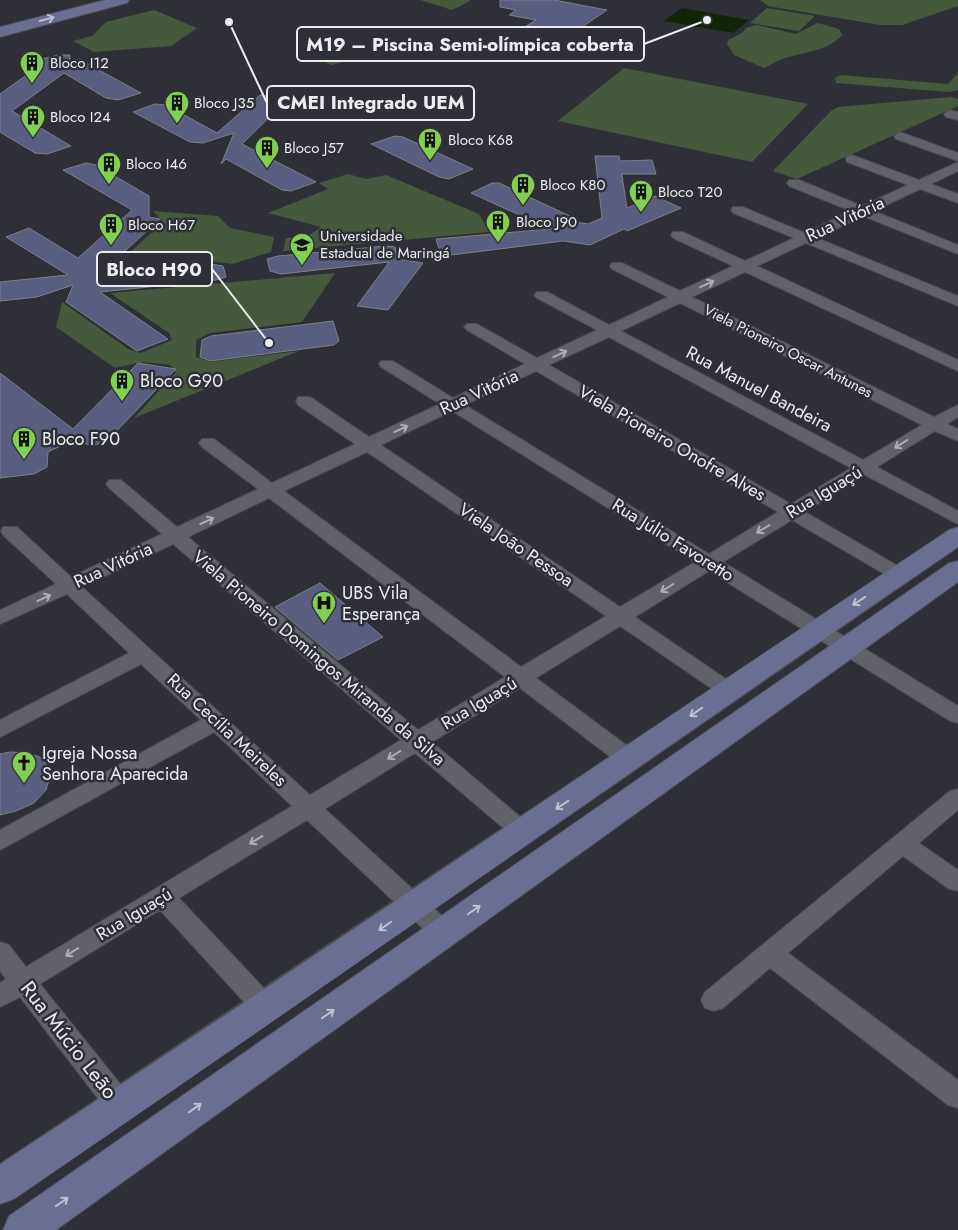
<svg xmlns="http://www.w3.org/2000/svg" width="958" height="1230" font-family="Jost,sans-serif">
	<rect width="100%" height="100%" fill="#2f3037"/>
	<path fill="#47593d" d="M420,0H469L470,1L452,10Z
		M760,0H958V6L902,25H880L768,6Z
		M767,8L815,16L799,31L750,23Z
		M154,10L197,28L171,46L94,52L73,41L92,36L106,22Z
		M818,23L839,29L842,35C827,52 802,52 782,59C776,61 771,65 764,68L734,55L727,44L728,40L742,33L746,28L756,25L796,34Z
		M346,42L371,53L332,65L307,54Z
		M624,68L808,104L752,162L558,121Z
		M958,73V90L949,92L836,83L835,78L841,75L948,84Z
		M951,97L958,99V106L797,179L773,171L831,111L838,107Z
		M348,174L366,179L386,175L479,214L489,232L283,251L286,238L308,236L321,227L268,213L328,189L319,183Z
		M153,211L218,216L230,228L274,237L271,252L232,264L209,261L113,268L163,222Z
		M335,273L302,322L210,333L196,340V357L210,362L299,351L134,418L176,372L170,365L142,362L115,368L56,327L62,302L128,349L141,353L172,340L169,333L110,293Z"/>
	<path fill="#122407" d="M682,8L749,20L733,33L664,21Z"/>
	<path fill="#595e81" stroke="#7d7f86" d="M500,0H554L607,10L560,42L515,33L536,20L509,15L516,10L500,7Z
		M58,55H70V61L79,59L141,93L118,100L106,98L64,73L12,111L71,146L47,154L35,153L0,132V94L42,64V59Z
		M260,95L288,99L242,144L316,182L291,191L282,190L226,159L221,164L234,133L203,143L190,142L133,112L155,104L166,105L217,133Z
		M395,136L403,137L473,169L449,179L439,177L371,144Z
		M595,156H619L620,161L652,160L656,174H622L623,181H621L623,182L627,208L655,196L681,208L627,231L624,229L590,245L563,241L451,255L440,252L436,239L550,229L471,193L492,183H499L572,217L575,222L588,224L602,218Z
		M86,163L96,165L149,196V217L160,219L101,273L210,264L223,266L226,277L216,280L100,292L168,339L137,351L66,302L73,285L37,297L0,301V282L68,275L6,237L29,228L78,258L132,210L63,170Z
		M386,246L395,247L398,259L423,263L388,310L357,306L389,262L281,274L270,271L267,259L278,256Z
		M333,321L339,341L334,345L210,361L200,357L202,340L211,336Z
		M138,363L176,369L109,439L93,446L73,440L48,452L47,467L34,474L0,478V373L73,429Z
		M320,583L383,637L338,660L275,607Z
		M10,752L27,753L40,757L48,766L50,777L46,790L34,803L16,811L0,815V754Z"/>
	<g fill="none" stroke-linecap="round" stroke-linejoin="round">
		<defs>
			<path id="minor" d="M950,110L958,112V120L946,117L944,114Z
				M900,132L958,153V161L896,139L894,136Z
				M852,155L919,180L958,162V171L931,184L958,194V203L920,189L874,211L958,245V254L863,216L817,238L958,296V306L806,243L757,266L958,360V371L745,272L692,297L934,417L958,405V417L947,424L958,429V441L935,431L877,467L958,511V524L865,475L805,512L905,570L908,574L905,578L898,580L891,578L792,520L723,562L958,706V723L950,721L709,571L635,617L735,685L739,690L735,695L728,697L721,695L620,626L536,678L637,753L640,759L637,765L629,767L621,765L520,688L432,742L531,826L535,832L531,838L523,841L515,838L415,753L325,809L452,925L455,932L452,939L443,942L434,939L307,820L179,898L275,1000L279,1008L275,1016L266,1019L257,1016L160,910L40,984L129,1095L133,1104L129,1113L119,1116L109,1113L20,997L0,1007V983L6,979L0,971V942L9,945L26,967L292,806L214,732L0,850V830L201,720L141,664L0,737V720L129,653L67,594L0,624V610L56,584L3,535L1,531L3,527H17L71,577L162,534L109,488L106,484L109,480H121L177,527L258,489L202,447L199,443L202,439H214L272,483L355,444L298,405L296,401L298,397H310L369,437L440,404L381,367L379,364L381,361H393L453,398L525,364L467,330L464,327L467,324H477L537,358L597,330L537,298L534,295L537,292H547L609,325L668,297L612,269L610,266L612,263H622L680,291L733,266L673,238L671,235L673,232H683L745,261L794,238L733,213L731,210L733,207H743L805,233L851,211L789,186L787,183L789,180H799L862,206L908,185L847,162L846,159L847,156ZM680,303L922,425L863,460L621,331ZM609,337L851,468L791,504L549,365ZM536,371L778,512L709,554L465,405ZM452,411L695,562L620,607L381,445ZM367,452L606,616L521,667L284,491ZM269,498L505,677L418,730L188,537ZM173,544L401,740L310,795L82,587Z
				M958,789V810L919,843L958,870V891L949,889L903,856L788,953L958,1080V1108L948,1105L770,968L723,1008L714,1011L705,1008L701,1000L705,992L950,791Z"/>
			<path id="secondary" d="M105,0H129L127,3L0,37V27Z
				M958,527V547C642,763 330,984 14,1199L0,1204V1164C318,955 632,740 949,530Z
				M958,561V582L56,1230H3L9,1216L949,563Z"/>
		</defs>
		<use href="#minor" stroke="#4a4b51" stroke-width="2"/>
		<use href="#secondary" stroke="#4a4b51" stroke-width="2"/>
		<use href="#minor" fill="#606169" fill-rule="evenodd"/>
		<use href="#secondary" fill="#6a6e92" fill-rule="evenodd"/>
	</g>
	<defs><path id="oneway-shaft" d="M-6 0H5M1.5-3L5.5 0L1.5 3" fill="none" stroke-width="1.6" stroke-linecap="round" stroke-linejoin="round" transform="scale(1.25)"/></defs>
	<g stroke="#bec1d0">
		<use href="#oneway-shaft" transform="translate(47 19) rotate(-15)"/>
		<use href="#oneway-shaft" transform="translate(859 601) rotate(146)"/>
		<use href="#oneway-shaft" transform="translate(696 712) rotate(145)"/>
		<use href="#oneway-shaft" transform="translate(562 805) rotate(146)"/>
		<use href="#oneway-shaft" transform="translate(474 910) rotate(-35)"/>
		<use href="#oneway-shaft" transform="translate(385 926) rotate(145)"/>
		<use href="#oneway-shaft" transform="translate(328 1014) rotate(-35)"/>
		<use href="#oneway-shaft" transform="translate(195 1108) rotate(-35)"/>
		<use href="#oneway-shaft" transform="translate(62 1202) rotate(-35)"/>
	</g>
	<g stroke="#adaeb4">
		<use href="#oneway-shaft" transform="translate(707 284) rotate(-25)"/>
		<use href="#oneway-shaft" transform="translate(560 354) rotate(-25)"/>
		<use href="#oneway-shaft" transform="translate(401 429) rotate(-25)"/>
		<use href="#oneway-shaft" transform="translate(901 444) rotate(148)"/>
		<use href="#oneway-shaft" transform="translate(207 521) rotate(-25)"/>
		<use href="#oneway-shaft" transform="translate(763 529) rotate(149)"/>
		<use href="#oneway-shaft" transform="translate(667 588) rotate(148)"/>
		<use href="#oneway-shaft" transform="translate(44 598) rotate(-25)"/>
		<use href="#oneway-shaft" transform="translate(394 755) rotate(148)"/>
		<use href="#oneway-shaft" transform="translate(256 840) rotate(149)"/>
		<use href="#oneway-shaft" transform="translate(72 952) rotate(148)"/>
	</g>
	<defs>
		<symbol id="building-pin" viewBox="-11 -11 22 30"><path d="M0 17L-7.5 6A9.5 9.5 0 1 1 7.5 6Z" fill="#82d04f" stroke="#2f3037"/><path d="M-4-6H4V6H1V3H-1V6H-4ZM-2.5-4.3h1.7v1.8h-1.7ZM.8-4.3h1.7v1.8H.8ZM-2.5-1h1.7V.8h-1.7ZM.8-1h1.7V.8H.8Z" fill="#111"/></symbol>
		<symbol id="university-pin" viewBox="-11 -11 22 30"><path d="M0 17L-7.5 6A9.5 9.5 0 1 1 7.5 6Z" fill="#82d04f" stroke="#2f3037"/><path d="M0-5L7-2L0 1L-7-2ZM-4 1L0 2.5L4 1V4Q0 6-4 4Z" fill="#111"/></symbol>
		<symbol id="hospital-pin" viewBox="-11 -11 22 30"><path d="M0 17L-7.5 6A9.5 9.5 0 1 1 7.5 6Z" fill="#82d04f" stroke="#2f3037"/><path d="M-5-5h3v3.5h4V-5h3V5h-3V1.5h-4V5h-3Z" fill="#111"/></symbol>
		<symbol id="church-pin" viewBox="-11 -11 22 30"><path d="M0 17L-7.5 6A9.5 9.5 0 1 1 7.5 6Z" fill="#82d04f" stroke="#2f3037"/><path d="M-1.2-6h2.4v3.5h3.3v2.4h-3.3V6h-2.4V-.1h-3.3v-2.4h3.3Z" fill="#111"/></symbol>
	</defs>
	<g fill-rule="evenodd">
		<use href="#building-pin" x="18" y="49" width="28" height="38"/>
		<use href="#building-pin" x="163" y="89" width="28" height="38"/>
		<use href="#building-pin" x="19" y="103" width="28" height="38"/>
		<use href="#building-pin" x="416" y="126" width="28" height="38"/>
		<use href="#building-pin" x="253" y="134" width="28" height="38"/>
		<use href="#building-pin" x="95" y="150" width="28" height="38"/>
		<use href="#building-pin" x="509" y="171" width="28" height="38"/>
		<use href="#building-pin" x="627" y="178" width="28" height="38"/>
		<use href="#building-pin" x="484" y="208" width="28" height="38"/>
		<use href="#building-pin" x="97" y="211" width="28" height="38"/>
		<use href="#university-pin" x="288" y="231" width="28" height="38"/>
		<use href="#building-pin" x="108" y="367" width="28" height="38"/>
		<use href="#building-pin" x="10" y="425" width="28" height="38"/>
		<use href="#hospital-pin" x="310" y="589" width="28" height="38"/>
		<use href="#church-pin" x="10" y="749" width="28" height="38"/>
	</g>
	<g text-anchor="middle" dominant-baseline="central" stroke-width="5" stroke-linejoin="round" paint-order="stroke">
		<g font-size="15" fill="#ecedf1" stroke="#2f3037" text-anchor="start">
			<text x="50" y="63">Bloco I12</text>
			<text x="194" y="103">Bloco J35</text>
			<text x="50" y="117">Bloco I24</text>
			<text x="448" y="140">Bloco K68</text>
			<text x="284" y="148">Bloco J57</text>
			<text x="126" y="164">Bloco I46</text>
			<text x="540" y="185">Bloco K80</text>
			<text x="658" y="192">Bloco T20</text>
			<text x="516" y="222">Bloco J90</text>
			<text x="128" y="225">Bloco H67</text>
			<text x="320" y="236">Universidade<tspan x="320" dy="17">Estadual de Maringá</tspan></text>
		</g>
		<g font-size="15" fill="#ecedf1" stroke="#2f3037">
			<text transform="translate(788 351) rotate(27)">Viela Pioneiro Oscar Antunes</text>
		</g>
		<g font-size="18" fill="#ecedf1" stroke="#2f3037">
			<text transform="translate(845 219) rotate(-25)">Rua Vitória</text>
			<text transform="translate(759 389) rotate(28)">Rua Manuel Bandeira</text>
			<text transform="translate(479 392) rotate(-25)">Rua Vitória</text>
			<text transform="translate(672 443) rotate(30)">Viela Pioneiro Onofre Alves</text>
			<text transform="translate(824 492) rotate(-31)">Rua Iguaçú</text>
			<text transform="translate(673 540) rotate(32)">Rua Júlio Favoretto</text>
			<text transform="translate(516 545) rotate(34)">Viela João Pessoa</text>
			<text transform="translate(113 565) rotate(-25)">Rua Vitória</text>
			<text transform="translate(319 658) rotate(40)">Viela Pioneiro Domingos Miranda da Silva</text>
			<text transform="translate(479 703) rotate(-31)">Rua Iguaçú</text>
			<text transform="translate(227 730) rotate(43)">Rua Cecília Meireles</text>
			<text transform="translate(134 914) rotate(-31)">Rua Iguaçú</text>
		</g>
		<g font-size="18" fill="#ecedf1" stroke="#2f3037" text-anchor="start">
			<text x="140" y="381">Bloco G90</text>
			<text x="42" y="439">Bloco F90</text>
			<text x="342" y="593">UBS Vila<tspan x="342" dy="21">Esperança</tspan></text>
			<text x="42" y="753">Igreja Nossa<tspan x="42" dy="21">Senhora Aparecida</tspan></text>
		</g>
		<g font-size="21" fill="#ecedf1" stroke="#2f3037">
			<text transform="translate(69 1040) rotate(52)">Rua Múcio Leão</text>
		</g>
	</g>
	<path fill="none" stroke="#ecedf1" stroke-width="2" d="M707 20L644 44M229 22L267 103M269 343L212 269"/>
	<g fill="#ecedf1" stroke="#2f3037" stroke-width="2">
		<circle cx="707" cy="20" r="5"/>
		<circle cx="229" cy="22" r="5"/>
		<circle cx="269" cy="343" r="5"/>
	</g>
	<g fill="#2f3037" stroke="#ecedf1" stroke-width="2">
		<rect x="297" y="27" width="347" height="34" rx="5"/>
		<rect x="267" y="86" width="207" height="34" rx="5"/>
		<rect x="97" y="252" width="115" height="34" rx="5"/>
	</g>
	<g font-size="19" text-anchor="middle" font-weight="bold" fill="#ecedf1">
		<text x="470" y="51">M19 – Piscina Semi-olímpica coberta</text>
		<text x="371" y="109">CMEI Integrado UEM</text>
		<text x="154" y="276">Bloco H90</text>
	</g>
</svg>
